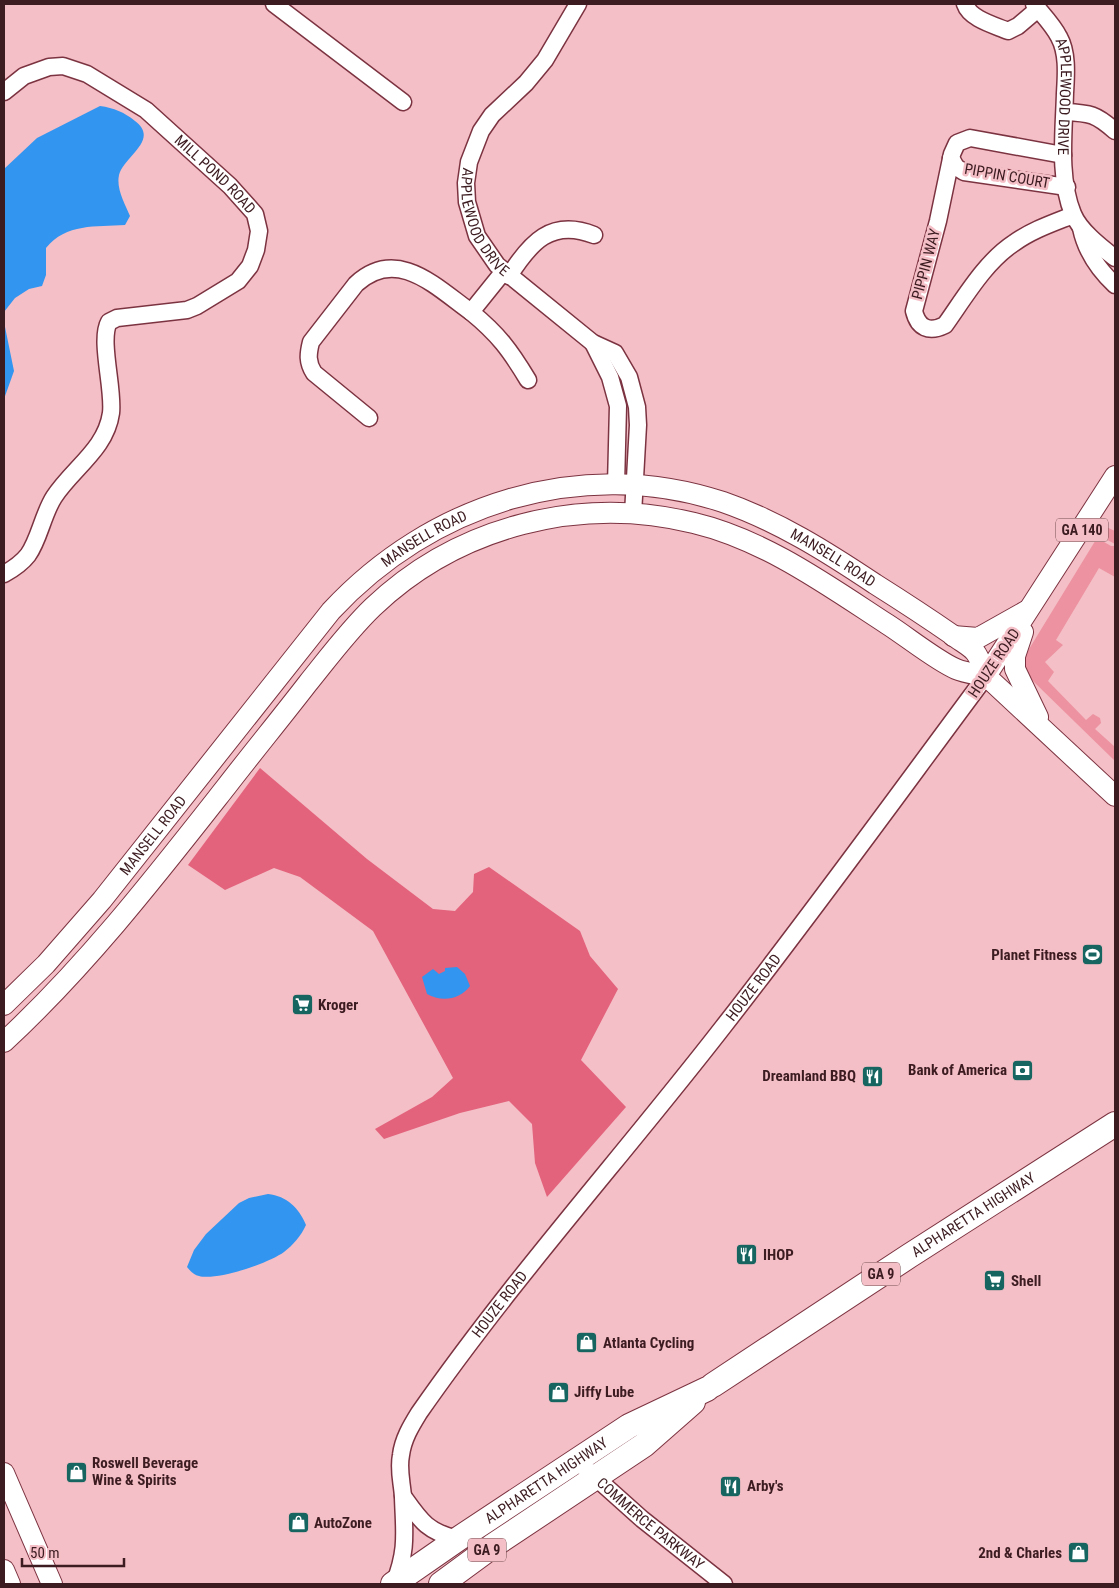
<svg xmlns="http://www.w3.org/2000/svg" width="1119" height="1588" font-family="'Roboto Condensed',sans-serif">
	<rect width="100%" height="100%" fill="#f4bfc6"/>
	<path fill="#ed92a0" d="M1104,526L1115,531V544L1098,535Z
		M1097,538L1111,546H1115V577L1099,568L1056,640L1063,645L1045,662L1054,672L1048,681L1086,720L1093,714L1100,718L1101,723L1095,729L1115,747V761L1035,683C1027,674 1023,666 1026,654Z"/>
	<path fill="#e3627c" d="M260,768L367,859L433,909L455,911L473,892L474,874L489,867L580,931L590,956L618,989L581,1060L626,1107L547,1197L535,1163L532,1124L509,1101L460,1113L384,1139L375,1129L432,1097L453,1078L373,931L300,877L274,868L225,890L188,865Z"/>
	<path fill="#3295f0" d="M100,106C114,108 124,112 135,121C160,140 124,156 119,175C116,189 125,204 130,216L125,225C96,227 66,223 46,248V275L42,286L29,289L15,298L4,312V322L14,371L4,399V169L37,138Z
		M457,967L465,974L470,986C460,1000 441,1002 427,994L422,977L433,969L439,974L445,971V968Z
		M268,1194C287,1196 299,1208 306,1225C301,1236 293,1245 284,1252C269,1263 217,1281 199,1276C194,1275 190,1271 187,1267L194,1250L206,1234L239,1203L249,1198Z"/>
	<g fill="none" stroke-linecap="round" stroke-linejoin="round">
		<defs>
			<g id="minor">
				<path d="M274,4L403,102"/>
				<path id="s1" d="M578,4L545,60L526,83L492,115L481,131L469,162L466,183L467,202L477,236L497,265L593,343L615,353L629,377L637,407L638,425L633,514"/>
				<path d="M965,4C970,19 994,25 1008,31L1018,26L1038,9"/>
				<path id="s2" d="M1034,4C1042,14 1053,25 1059,37C1068,53 1066,76 1065,93C1064,131 1058,178 1073,214C1080,231 1101,247 1115,258"/>
				<path id="s3" d="M4,92L24,76L49,67L63,66L87,74L146,110L230,186L255,214L259,231L256,250L250,266L238,281L197,306L187,310L117,318L109,322C99,340 114,389 111,413C106,449 73,468 54,497C43,514 39,540 28,555C21,564 13,569 4,574"/>
				<path d="M1065,112C1090,113 1096,114 1115,131"/>
				<path d="M1063,155L970,138L957,143L952,154L938,221L914,311C918,328 929,333 945,325C965,297 985,262 1014,243C1032,230 1053,223 1073,215"/>
				<path d="M951,158L956,167L964,172L1067,187"/>
				<path d="M1081,228C1086,252 1098,269 1115,285"/>
				<path d="M504,271L471,312C498,334 510,350 528,380"/>
				<path d="M509,276C530,243 551,218 594,235"/>
				<path d="M593,343L610,377L618,406L616,485"/>
				<path d="M369,418L314,373C307,362 308,354 311,342L356,284C397,246 436,287 471,312"/>
				<path id="s4" d="M576,1460L642,1519L724,1584"/>
				<path d="M403,1496C420,1520 427,1532 458,1539"/>
				<path id="s5" d="M394,1584C408,1549 404,1532 403,1497C402,1482 398,1470 401,1455C403,1439 411,1426 419,1413C513,1278 623,1156 723,1027C813,912 899,793 986,676"/>
			</g>
			<g id="major">
				<path d="M1023,632L1015,656V669L1038,717"/>
				<path d="M953,636L978,638L1026,611"/>
				<path d="M986,676L1115,476"/>
				<path id="s6" d="M4,1005L46,964L102,900L331,611C430,504 581,455 723,502C778,521 827,552 875,584C902,601 928,618 954,636C960,641 970,646 975,652C980,658 983,669 986,676L1115,796"/>
				<path d="M4,1042C87,965 156,876 226,787C253,752 281,718 308,683C329,657 349,630 373,607C458,526 580,495 694,523C765,540 827,585 887,624C906,636 937,661 956,669C965,673 977,674 986,676"/>
				<path d="M4,1473L52,1584"/>
				<path d="M4,1570L10,1584"/>
			</g>
			<g id="highway">
				<path id="s7" d="M713,1385L909,1256L1115,1124"/>
				<path id="s8" d="M393,1584L458,1539L629,1426L707,1389"/>
				<path d="M441,1584L494,1545L644,1445L693,1402"/>
			</g>
		</defs>
		<use href="#minor" stroke="#7c3341" stroke-width="19"/>
		<use href="#major" stroke="#7c3341" stroke-width="22"/>
		<use href="#highway" stroke="#7c3341" stroke-width="26"/>
		<use href="#minor" stroke="#fff" stroke-width="16"/>
		<use href="#major" stroke="#fff" stroke-width="20"/>
		<use href="#highway" stroke="#fff" stroke-width="24"/>
	</g>
	<defs>
		<symbol id="stadium-square" viewBox="-11 -11 22 22"><rect x="-9" y="-9" width="18" height="18" rx="4" fill="#176561" stroke="#f4bfc6"/><path d="M0-5a6.5 5 0 1 0 0 10a6.5 5 0 1 0 0-10ZM-3.5-1.8h7v3.6h-7Z" fill="#fff"/></symbol>
		<symbol id="supermarket-square" viewBox="-11 -11 22 22"><rect x="-9" y="-9" width="18" height="18" rx="4" fill="#176561" stroke="#f4bfc6"/><path d="M-6-5.5h2.5l.6 2H6L4.5 2H-2.5L-4.4-4H-6ZM-1.5 3.2a1.3 1.3 0 1 0 .1 0ZM3 3.2a1.3 1.3 0 1 0 .1 0Z" fill="#fff"/></symbol>
		<symbol id="bank-square" viewBox="-11 -11 22 22"><rect x="-9" y="-9" width="18" height="18" rx="4" fill="#176561" stroke="#f4bfc6"/><path d="M-6-4H6V4H-6ZM0-2.3a2.3 2.3 0 1 0 0 4.6a2.3 2.3 0 1 0 0-4.6Z" fill="#fff"/></symbol>
		<symbol id="restaurant-square" viewBox="-11 -11 22 22"><rect x="-9" y="-9" width="18" height="18" rx="4" fill="#176561" stroke="#f4bfc6"/><path d="M-5-6h1v4h1v-4h1v4h1v-4h1v5L-1.5 .5V6h-2V.5L-5-1ZM5-6V6H3V1.5H1.5Q1.5-4 5-6Z" fill="#fff"/></symbol>
		<symbol id="shop-square" viewBox="-11 -11 22 22"><rect x="-9" y="-9" width="18" height="18" rx="4" fill="#176561" stroke="#f4bfc6"/><path d="M-5-2.5h2.3a2.7 3.5 0 0 1 5.4 0H5L5.5 6h-11ZM-1.5-2.5h3a1.5 2.3 0 0 0-3 0Z" fill="#fff"/></symbol>
	</defs>
	<g fill-rule="evenodd">
		<use href="#stadium-square" x="1080" y="942" width="25" height="25"/>
		<use href="#supermarket-square" x="290" y="992" width="25" height="25"/>
		<use href="#bank-square" x="1010" y="1058" width="25" height="25"/>
		<use href="#restaurant-square" x="860" y="1064" width="25" height="25"/>
		<use href="#restaurant-square" x="734" y="1242" width="25" height="25"/>
		<use href="#supermarket-square" x="982" y="1268" width="25" height="25"/>
		<use href="#shop-square" x="574" y="1330" width="25" height="25"/>
		<use href="#shop-square" x="546" y="1380" width="25" height="25"/>
		<use href="#shop-square" x="64" y="1460" width="25" height="25"/>
		<use href="#restaurant-square" x="718" y="1474" width="25" height="25"/>
		<use href="#shop-square" x="286" y="1510" width="25" height="25"/>
		<use href="#shop-square" x="1066" y="1540" width="25" height="25"/>
	</g>
	<g text-anchor="middle" dominant-baseline="central" stroke-width="5" stroke-linejoin="round" paint-order="stroke">
		<g fill="#f4bfc6" stroke="#734d52" stroke-width="1">
			<rect x="1056" y="518.5" width="52" height="23" rx="4"/>
			<rect x="862" y="1262.5" width="38" height="23" rx="4"/>
			<rect x="468" y="1538.5" width="38" height="23" rx="4"/>
		</g>
		<g font-size="14" font-weight="bold" fill="#3c1c21">
			<text x="1082" y="530">GA 140</text>
			<text x="881" y="1274">GA 9</text>
			<text x="487" y="1550">GA 9</text>
		</g>
		<g font-size="15" fill="#3c1c21" stroke="#f4bfc6">
			<text stroke="none"><textPath href="#s2" startOffset="102">APPLEWOOD DRIVE</textPath></text>
			<text stroke="none"><textPath href="#s3" startOffset="255">MILL POND ROAD</textPath></text>
			<text transform="translate(1007 176) rotate(10)">PIPPIN COURT</text>
			<text stroke="none"><textPath href="#s1" startOffset="259">APPLEWOOD DRIVE</textPath></text>
			<text transform="translate(926 264) rotate(-75)">PIPPIN WAY</text>
			<text stroke="none"><textPath href="#s6" startOffset="631">MANSELL ROAD</textPath></text>
			<text stroke="none"><textPath href="#s6" startOffset="1066">MANSELL ROAD</textPath></text>
			<text transform="translate(994 663) rotate(-56)">HOUZE ROAD</text>
			<text stroke="none"><textPath href="#s6" startOffset="226">MANSELL ROAD</textPath></text>
			<text stroke="none"><textPath href="#s5" startOffset="718">HOUZE ROAD</textPath></text>
			<text stroke="none"><textPath href="#s7" startOffset="311">ALPHARETTA HIGHWAY</textPath></text>
			<text stroke="none"><textPath href="#s5" startOffset="312">HOUZE ROAD</textPath></text>
			<text stroke="none"><textPath href="#s8" startOffset="185">ALPHARETTA HIGHWAY</textPath></text>
			<text stroke="none"><textPath href="#s4" startOffset="98">COMMERCE PARKWAY</textPath></text>
		</g>
		<g font-size="15" font-weight="bold" fill="#3c1c21" stroke="#f4bfc6" text-anchor="start">
			<text x="1077" y="955" text-anchor="end">Planet Fitness</text>
			<text x="318" y="1005">Kroger</text>
			<text x="1007" y="1070" text-anchor="end">Bank of America</text>
			<text x="856" y="1076" text-anchor="end">Dreamland BBQ</text>
			<text x="763" y="1255">IHOP</text>
			<text x="1011" y="1281">Shell</text>
			<text x="603" y="1343">Atlanta Cycling</text>
			<text x="574" y="1392">Jiffy Lube</text>
			<text x="92" y="1463">Roswell Beverage<tspan x="92" dy="17">Wine &amp; Spirits</tspan></text>
			<text x="747" y="1486">Arby's</text>
			<text x="314" y="1523">AutoZone</text>
			<text x="1062" y="1553" text-anchor="end">2nd &amp; Charles</text>
		</g>
	</g>
	<rect width="1119" height="1588" fill="none" stroke="#3c1c21" stroke-width="10"/>
	<path d="M22 1558v8h102v-8" fill="none" stroke="#3c1c21" stroke-width="2.5"/>
	<text x="30" y="1558" font-size="15" fill="#3c1c21" stroke="#f4bfc6" stroke-width="4" paint-order="stroke">50 m</text>
</svg>
